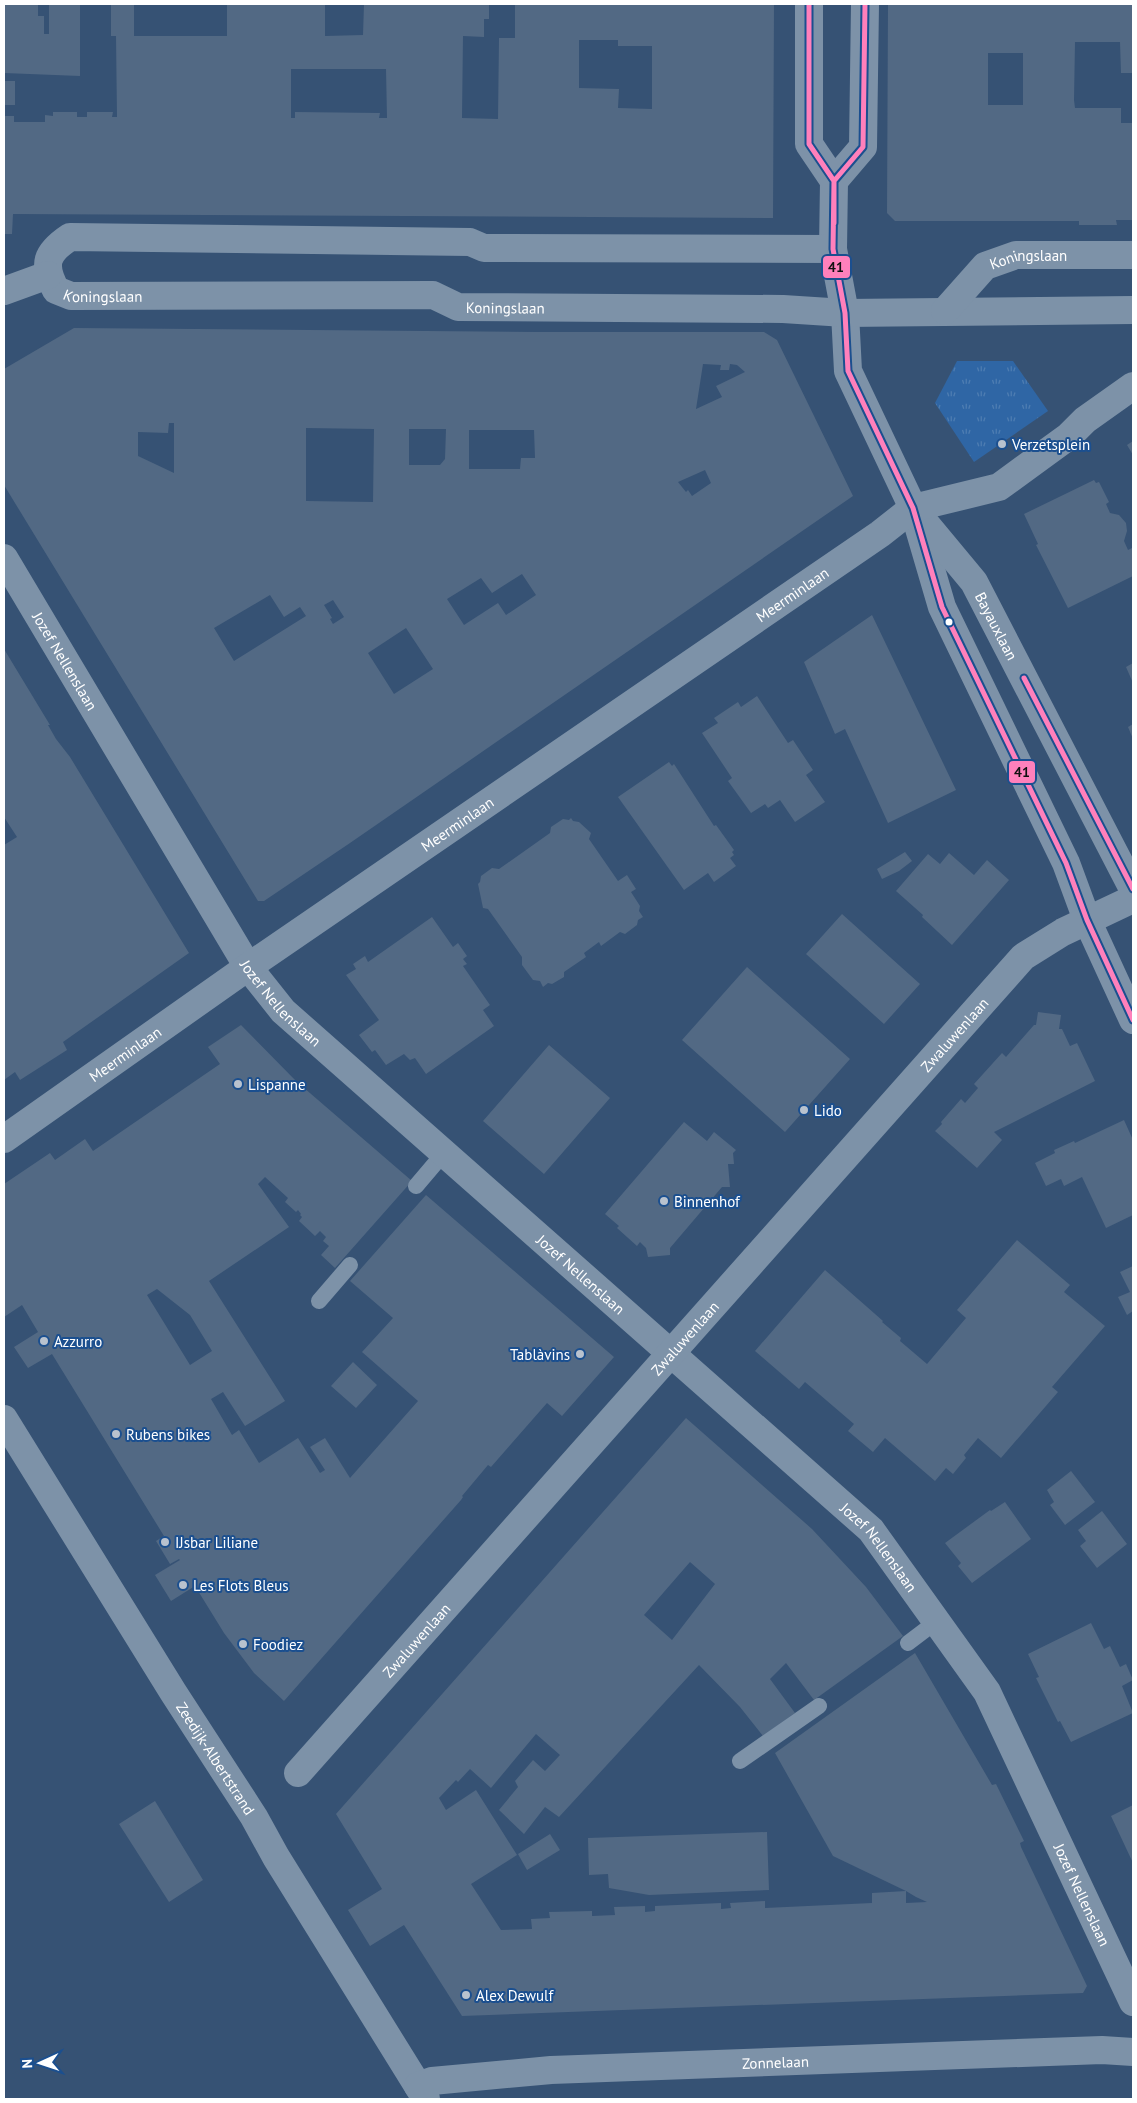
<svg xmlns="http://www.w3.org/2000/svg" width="1137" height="2103" font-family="'PT Sans',sans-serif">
	<defs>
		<pattern id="grass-tufts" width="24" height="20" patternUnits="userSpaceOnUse" patternTransform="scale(1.25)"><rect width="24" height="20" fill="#2f66a5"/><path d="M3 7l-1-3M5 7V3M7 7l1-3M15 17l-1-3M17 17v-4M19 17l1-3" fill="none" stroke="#4e7db2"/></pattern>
	</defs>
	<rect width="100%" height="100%" fill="#365274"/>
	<path fill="url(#grass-tufts)" d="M957,361H1013L1048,411L974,462L935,403Z"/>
	<path fill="#526984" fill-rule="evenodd" d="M4,4H38V16H44V34H49V4H80V76L4,73Z
		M111,4H134V36H227V4H325V36L363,35L364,4H489V19H484V37L463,36L462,118L498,119L499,38H515V4H774L773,218L13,214L12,234H4V116H14V122H45V115L53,116V112H77V117H87V112H113L112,117H117L116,36H111ZM579,40H618V46H652V109L618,108L619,89L579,88ZM291,69H386L387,118H379L380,113L295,112V118H291Z
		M888,4H1133V73H1121L1120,42H1075L1074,100L1075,108H1121V123H1133V220H1116L1117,225H1079V221H895L887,213ZM988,53H1023V105H988Z
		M4,81H15V105H4Z
		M74,328L536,332H764L777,340L853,496L350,843L264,901H258L4,485V369ZM703,364L721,365L720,370H729L730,364L737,365L745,372L716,386L722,397L696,409ZM169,423H174V473L138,456V432L168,433ZM306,428L374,429L373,502L306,501ZM409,429H446L445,459L440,465H409ZM469,430H534L535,458H521L520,469H469ZM705,470L711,483L692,496L688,490L686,492L678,482ZM522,574L536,595L506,615L498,603L464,625L447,599L481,578L492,593ZM270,595L284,617L300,607L306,616L234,661L214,628ZM333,600L344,617L333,624L330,619L332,618L324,605ZM406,628L433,669L394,694L368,653Z
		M1133,441V455L1127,445Z
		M1094,480L1096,483L1099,482L1109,502L1106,504L1110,513L1119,515L1126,523L1127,531L1124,541L1128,550L1132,548L1133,552V576L1068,608L1036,545L1038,544L1024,514Z
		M872,615L956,790L888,823L845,729L835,734L804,662Z
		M4,649L50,725H48L56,739L70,757L189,953L63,1042L67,1050L20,1080L15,1072L4,1080V845L17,837L4,817Z
		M1133,663V683L1126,667Z
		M757,696L788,743L793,740L813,770L806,775L825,802L795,822L780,800L768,808L765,804L751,813L728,781L732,778L702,733L718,723L714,718L738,702L741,707Z
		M1133,724V739L1128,727Z
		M669,762L672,766L674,764L714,826L716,825L734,850L732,852L734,855L730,858L736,866L714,882L708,873L684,890L618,797Z
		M571,818L573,821L579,822L591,833L589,839L618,881L627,875L636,889L631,892L640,906L639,911L643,917L638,920L637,925L625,934L620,932L601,946L599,942L584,953L586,957L564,972V977L552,984L548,983L543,987L540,981L533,980L522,965V957L488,909L483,908L478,884L480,882L481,876L492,868L499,869L550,833L551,827L563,819L569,820Z
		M905,852L912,861L899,871L882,879L877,869Z
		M949,853L974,875L987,860L1009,880L952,945L922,917L923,915L896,891L928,854L940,864Z
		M842,914L920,984L884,1024L806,954Z
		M432,917L453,947L458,943L467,956L463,959L467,964L463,966L490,1005L483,1010L494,1026L426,1074L415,1058L410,1060L404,1054L386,1065L375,1050L372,1052L359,1035L379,1020L346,975L356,969L353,964L365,956L368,962Z
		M747,967L850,1059L785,1132L682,1040Z
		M1038,1012L1061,1015L1059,1029H1062L1070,1046L1077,1043L1095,1081L994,1132L1002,1140L977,1168L935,1131L942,1124L941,1122L961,1099L965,1103L978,1088L974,1084L1002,1053L1006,1057L1034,1025H1036Z
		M241,1025L296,1081L412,1181L335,1268L321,1255L329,1246L323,1241L326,1237L320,1231L315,1236L299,1221L302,1217L300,1215L301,1214L298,1210L296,1212L285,1202L288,1198L265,1177L258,1184L289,1227L209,1281L285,1401L245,1426L223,1392L211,1399L232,1435L239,1430L259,1463L298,1438L320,1473L325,1470L310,1447L325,1438L350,1478L418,1401L362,1352L393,1318L350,1281L426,1195L614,1357L562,1416L547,1403L491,1467L488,1465L462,1496L463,1497L461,1500L284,1701L254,1673L224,1633L195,1586L171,1601L155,1575L180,1560L179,1559L170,1564L156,1541L164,1536L52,1354L28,1368L14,1347L38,1332L22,1305L4,1317V1184L50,1153L55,1160L85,1139L93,1151L220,1064L208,1047ZM157,1289L190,1315L212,1351L190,1365L147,1295Z
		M549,1045L610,1098L544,1174L483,1121Z
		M1124,1120L1133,1140V1215L1106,1228L1082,1177L1064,1186L1061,1179L1046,1186L1035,1163L1055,1153L1054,1150L1074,1141L1075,1143Z
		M684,1122L707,1141L714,1132L736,1150L733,1153L734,1164H728L730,1187H722L670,1248V1255L648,1257L646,1248L640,1242L637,1246L617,1228L619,1226L605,1214Z
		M1017,1240L1070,1285L1064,1292L1105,1326L1052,1387L1058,1392L1001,1458L978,1438L964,1455L966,1458L953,1474L946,1468L935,1481L885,1438L873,1452L848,1431L854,1424L805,1382L799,1389L755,1351L825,1270L883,1321L882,1322L901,1338L900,1341L927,1364L966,1318L957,1310Z
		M1133,1266V1311L1127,1315L1118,1297L1130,1292L1120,1272Z
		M353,1362L377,1385L356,1408L331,1386Z
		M686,1418L812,1529L866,1587L903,1636L814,1700L786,1663L770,1679L795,1713L763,1736L740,1707L699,1665L559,1817L545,1807L524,1834L499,1810L518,1787L515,1781L533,1760L545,1771L560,1755L536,1734L491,1788L470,1769L458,1782L456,1780L439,1798L446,1810L476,1790L517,1855L471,1884L501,1930L532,1929L531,1919L550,1918L549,1912L592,1911V1916L615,1915L614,1907L645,1906V1912L655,1911V1906L721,1903V1909L731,1908L730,1903L765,1901V1908L872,1903V1893L906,1891L833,1856L775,1753L915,1653L992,1785L996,1784L1024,1841L1020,1843L1021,1847L1087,1986L1083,1993L462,2016L404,1925L370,1946L348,1910L382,1889L336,1814ZM690,1562L715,1584L672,1640L644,1615ZM906,1891L916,1897L927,1902L906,1903Z
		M1071,1471L1095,1502L1065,1525L1050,1505L1054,1502L1047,1490Z
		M1005,1502L1031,1539L972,1583L958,1566L961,1563L945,1543L990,1510L991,1511Z
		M1102,1511L1127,1544L1097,1568L1080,1546L1086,1541L1078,1530Z
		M1091,1623L1104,1649L1110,1646L1120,1667L1126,1664L1133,1680L1122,1686L1133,1713L1071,1742L1060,1721L1058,1722L1036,1678L1039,1677L1028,1654Z
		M155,1801L203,1880L169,1902L119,1824Z
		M1133,1805V1863L1111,1816Z
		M767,1832L769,1890L649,1895L609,1888L608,1874L589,1875L588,1838Z
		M550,1834L560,1850L527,1870L518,1854Z"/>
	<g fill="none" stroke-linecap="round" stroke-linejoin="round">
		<path stroke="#7d92a8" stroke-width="16" d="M416,1186L444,1153
			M319,1301L350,1265
			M908,1643L937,1621
			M740,1761L819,1706"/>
		<g stroke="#7d92a8" stroke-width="28">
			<path d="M809,4V144L834,181L833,249L845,313L848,371L913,508L942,607L1066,863L1087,920L1133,1020"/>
			<path d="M834,181L863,147L865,4"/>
			<path id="s1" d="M833,249L484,248L470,242L70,237C46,253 42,264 56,290L71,296L433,295L458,307L783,309L845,313L1133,310"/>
			<path d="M4,291L48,275"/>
			<path id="s2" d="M945,311L985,266L1016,255H1133"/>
			<path id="s3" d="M920,517L974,582L1133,889"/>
			<path id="s4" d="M4,558L248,967L283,1011L871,1530L987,1692L1133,2002"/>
			<path id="s5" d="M4,1139L248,967L880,534L913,508L999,487L1069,436L1085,420L1133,386"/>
			<path id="s6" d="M4,1419L173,1692L254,1817L276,1857L426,2099"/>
			<path id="s7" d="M298,1773L1023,957L1063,932L1133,899"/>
			<path id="s8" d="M418,2086L432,2081L551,2070L1102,2050L1133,2052"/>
		</g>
		<defs>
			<path id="bus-1" d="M809,4V144L834,181L833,249L845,313L848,371L913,508L942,607L1066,863L1087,920L1133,1020
				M834,223V181L863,147L865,4
				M1024,678L1133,889"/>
		</defs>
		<use href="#bus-1" stroke="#1b4f8f" stroke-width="9"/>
		<use href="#bus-1" stroke="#ff80bb" stroke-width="5"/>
	</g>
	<g fill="#b9c2ce" stroke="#1b4f8f" stroke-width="2">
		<circle cx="1002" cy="444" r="5"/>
		<circle cx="238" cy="1084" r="5"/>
		<circle cx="804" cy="1110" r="5"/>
		<circle cx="664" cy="1201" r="5"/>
		<circle cx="44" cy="1341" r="5"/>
		<circle cx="580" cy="1354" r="5"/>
		<circle cx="116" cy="1434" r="5"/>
		<circle cx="165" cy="1542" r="5"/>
		<circle cx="183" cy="1585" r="5"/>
		<circle cx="243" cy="1644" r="5"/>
		<circle cx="466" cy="1995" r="5"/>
	</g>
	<circle fill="#fff" stroke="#1b4f8f" stroke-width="2" cx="949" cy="622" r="4.5"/>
	<g text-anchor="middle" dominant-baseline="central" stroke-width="4" stroke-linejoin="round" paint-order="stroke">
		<g font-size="15" fill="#fff" stroke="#1b4f8f">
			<text stroke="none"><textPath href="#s2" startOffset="105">Koningslaan</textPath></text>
			<text stroke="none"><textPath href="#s1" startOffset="876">Koningslaan</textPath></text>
			<text stroke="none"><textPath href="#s1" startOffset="1281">Koningslaan</textPath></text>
			<text stroke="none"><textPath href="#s5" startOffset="958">Meerminlaan</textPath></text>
			<text stroke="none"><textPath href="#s3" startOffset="134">Bayauxlaan</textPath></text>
			<text stroke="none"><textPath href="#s4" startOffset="120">Jozef Nellenslaan</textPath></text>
			<text stroke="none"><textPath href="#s5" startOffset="552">Meerminlaan</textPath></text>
			<text stroke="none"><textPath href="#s4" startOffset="525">Jozef Nellenslaan</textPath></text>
			<text stroke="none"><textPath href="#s7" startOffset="988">Zwaluwenlaan</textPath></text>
			<text stroke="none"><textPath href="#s5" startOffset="148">Meerminlaan</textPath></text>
			<text stroke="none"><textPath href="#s4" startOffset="930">Jozef Nellenslaan</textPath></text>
			<text stroke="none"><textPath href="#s7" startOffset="582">Zwaluwenlaan</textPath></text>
			<text stroke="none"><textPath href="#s4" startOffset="1335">Jozef Nellenslaan</textPath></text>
			<text stroke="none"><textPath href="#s7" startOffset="178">Zwaluwenlaan</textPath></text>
			<text stroke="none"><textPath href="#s6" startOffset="400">Zeedijk-Albertstrand</textPath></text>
			<text stroke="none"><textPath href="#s4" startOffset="1740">Jozef Nellenslaan</textPath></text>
			<text stroke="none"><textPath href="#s8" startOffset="359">Zonnelaan</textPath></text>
		</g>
		<g font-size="15" fill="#fff" stroke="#1b4f8f" text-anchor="start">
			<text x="1012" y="444">Verzetsplein</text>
			<text x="248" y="1084">Lispanne</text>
			<text x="814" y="1110">Lido</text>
			<text x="674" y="1201">Binnenhof</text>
			<text x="54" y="1341">Azzurro</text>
			<text x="570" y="1354" text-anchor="end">Tablàvins</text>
			<text x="126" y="1434">Rubens bikes</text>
			<text x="175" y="1542">IJsbar Liliane</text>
			<text x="193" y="1585">Les Flots Bleus</text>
			<text x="253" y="1644">Foodiez</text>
			<text x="476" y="1995">Alex Dewulf</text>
		</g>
	</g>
	<g stroke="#1b4f8f" stroke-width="2">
		<rect x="822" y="255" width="29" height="24" rx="5" fill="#ff80bb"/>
		<rect x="1008" y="760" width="28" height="24" rx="5" fill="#ff80bb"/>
	</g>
	<g font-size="14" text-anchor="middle" font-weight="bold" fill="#111">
		<text x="836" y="272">41</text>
		<text x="1022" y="777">41</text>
	</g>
	<rect width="1137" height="2103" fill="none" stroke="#ffffff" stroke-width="10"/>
	<g transform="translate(40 2063) rotate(267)" stroke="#1b4f8f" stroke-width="4" paint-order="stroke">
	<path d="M0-4L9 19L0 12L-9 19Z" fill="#ffffff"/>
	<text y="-8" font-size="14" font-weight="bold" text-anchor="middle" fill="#ffffff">N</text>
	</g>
</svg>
